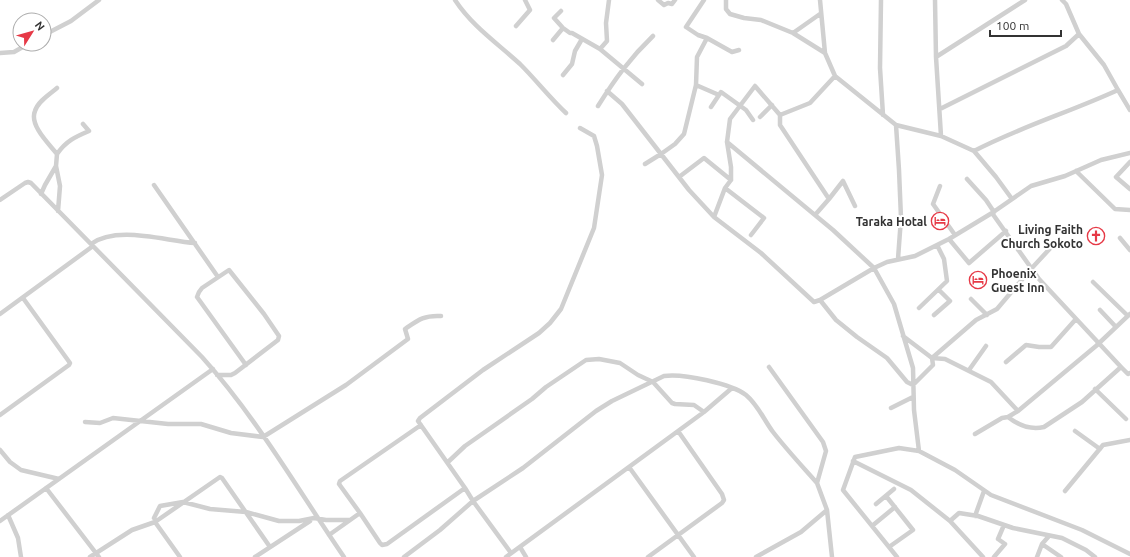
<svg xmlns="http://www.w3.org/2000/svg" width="1130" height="557" font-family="Ubuntu,sans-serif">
	<rect width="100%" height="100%" fill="#fff"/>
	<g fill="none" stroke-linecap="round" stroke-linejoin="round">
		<path stroke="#d0d0d0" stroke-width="4.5" d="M455,0C472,26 497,43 520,64C536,80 550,98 566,113
			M658,0L664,5L668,3L672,4L675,0
			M726,0V9L730,14L744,18L761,20L793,33L825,53L835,76L896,125L941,136L974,151L996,177L1012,199
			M820,0L825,53
			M881,0L880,68L883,115
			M935,0L936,57L941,136
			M1062,0L1066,4L1079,34L1104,65L1118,90L1130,110
			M561,11L554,18L563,28L570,33H572L600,49L642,84
			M516,26L530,10L525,0
			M793,33L820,14
			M44,35L71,21L99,0
			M707,38L732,52L739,50
			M553,40L563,28
			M600,49L607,41L606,23L609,0
			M0,53L14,52L28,44
			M936,57L1025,0
			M563,75L572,64L575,51L582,39
			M696,85L719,95
			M607,91L622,104L689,190L714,217L761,253L814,302L820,300L874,268L887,262L915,256L949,239L992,213L1031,186L1065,176L1101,160L1130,153
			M598,106C615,79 630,58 653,36
			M711,107L721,92L746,110L753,120
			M940,109L1066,46L1079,34
			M780,115L810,103L835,76
			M760,117L772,105
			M896,125L899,170L901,218L898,259
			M727,142L833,230L874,268L894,304L913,368L914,410L919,451
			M974,151C1020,127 1070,112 1118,90
			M57,154C66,141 75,137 89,131L83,124
			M1130,162L1116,177L1130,189
			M645,164L661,154L675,144L684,134L696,85L697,57L707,38L698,35L686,27L704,0
			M56,166L60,186L58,211
			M1076,171L1115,209L1130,210
			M679,177L704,158L731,180
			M967,179L986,200L994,212
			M154,185L218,277
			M940,186L933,204L955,235
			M725,188L764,218L751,235
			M41,194L45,185L56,166L57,154C49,144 29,125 35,111C38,101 50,94 57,88
			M829,199L843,181L855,206
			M0,200L25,183L28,182L31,183L202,357C257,418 298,490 344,557
			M992,213L1039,279L1121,367L1128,374L1130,373
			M714,217L725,188L731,180V167L727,142L730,119L755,86L780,115V125L829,199L815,215
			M1120,238L1130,250
			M949,239L969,263L1006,231
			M91,244C117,225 165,241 195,243
			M1093,282L1128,316
			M971,299L987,315
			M820,300L836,320L857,337L887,358L907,382L913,385L933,365L932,358L976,320L997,309L1031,269L1056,242
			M919,308L947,281L944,259L937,245
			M1100,310L1116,327
			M0,314L93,246
			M934,315L950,301L939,290
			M903,336L932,358L945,359L991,382L1018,411
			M1006,362L1026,345L1039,347H1051L1076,319
			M969,370L986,346
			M217,375H231L235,373L278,340L279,336L264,314L229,270L202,288L199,292L197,297L246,365
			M1095,389L1126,419
			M891,408L913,397
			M0,415L69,365L70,363L23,298
			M1008,417C1018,425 1031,430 1044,427L1082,402L1121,367
			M85,422L100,423L113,418L168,424H201L231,433L263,437L346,385L408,339L405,329C418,320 424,315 441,316
			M1075,431L1100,449
			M975,434L1002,418L1008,417L1018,411L1096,346L1130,314
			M0,450L10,462L21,470L59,479
			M853,461L911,490L950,521L983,557
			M448,462L465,446L532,399L546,387L586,360L599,359L620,363L638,375L653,382L672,403L675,404L694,405L704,412
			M629,467L694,557
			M46,488L99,557
			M465,488L473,501L511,553
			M1065,491L1103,445L1130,440
			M886,496L913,530L889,547
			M876,504L894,489
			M827,510L832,557
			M360,513L339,484L340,481L421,425
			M8,515L18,538L21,557
			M975,516L984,491
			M154,518L160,506L183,502L210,509L246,512L279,521H299L314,518L326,520H349
			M0,521L213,369
			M950,521L959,513L978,516L1013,528L1062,538L1086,550L1095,557
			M155,522L180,557
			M872,526L895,507
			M329,535L360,513L380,543L382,545L387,544L465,488L418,421L420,418L483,370L539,333L550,323L561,309L594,228L602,175L597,146L594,136L580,128
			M1042,544L1061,557
			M520,547L526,557
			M90,557L132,530L155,522L220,477L222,478L270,547
			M255,557L310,521
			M404,557L440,530L473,501L523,468L596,411L612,401L664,376C683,373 732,384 746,395C758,405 764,420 773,432C787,450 802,466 817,483
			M506,557L704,412L732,388
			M648,557L722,503L724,500L722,494L678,431
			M756,557L801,532L827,510L817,483L826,451L823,442L769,367
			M897,557L843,490L855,457L899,448L919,451L955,470L991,495L1082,530L1130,554
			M994,557L1005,544L998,539L1004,525
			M1037,557L1042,544L1049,536"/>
	</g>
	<defs>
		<symbol id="hotel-ring" viewBox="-11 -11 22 22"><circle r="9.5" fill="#fff" stroke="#e63946" stroke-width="1.5"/><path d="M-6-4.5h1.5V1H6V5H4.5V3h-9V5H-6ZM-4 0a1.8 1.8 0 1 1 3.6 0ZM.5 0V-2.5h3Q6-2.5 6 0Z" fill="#e63946"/></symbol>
		<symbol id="church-ring" viewBox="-11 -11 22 22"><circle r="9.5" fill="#fff" stroke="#e63946" stroke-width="1.5"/><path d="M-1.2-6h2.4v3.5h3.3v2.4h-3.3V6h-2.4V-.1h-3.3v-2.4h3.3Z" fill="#e63946"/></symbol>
	</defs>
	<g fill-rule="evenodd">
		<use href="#hotel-ring" x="930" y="211" width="20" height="20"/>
		<use href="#church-ring" x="1086" y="226" width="20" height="20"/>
		<use href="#hotel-ring" x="968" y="270" width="20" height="20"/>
	</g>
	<g text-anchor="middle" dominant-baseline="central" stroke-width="4" stroke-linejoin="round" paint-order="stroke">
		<g font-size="12" font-weight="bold" fill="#333" stroke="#fff" text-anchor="end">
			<text x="927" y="221">Taraka Hotal</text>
			<text x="1083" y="229">Living Faith<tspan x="1083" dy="14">Church Sokoto</tspan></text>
			<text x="991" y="273" text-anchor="start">Phoenix<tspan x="991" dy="14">Guest Inn</tspan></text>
		</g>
	</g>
	<g transform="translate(32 32) rotate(53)"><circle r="19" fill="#ffffff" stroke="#adadad"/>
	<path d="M0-3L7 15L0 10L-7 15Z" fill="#e63946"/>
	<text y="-6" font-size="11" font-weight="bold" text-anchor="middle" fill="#333333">N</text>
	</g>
	<path d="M990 30v6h71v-6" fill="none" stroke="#333333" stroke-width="2"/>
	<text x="996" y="30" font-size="12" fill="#333333" stroke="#ffffff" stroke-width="3" paint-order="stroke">100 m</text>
</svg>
